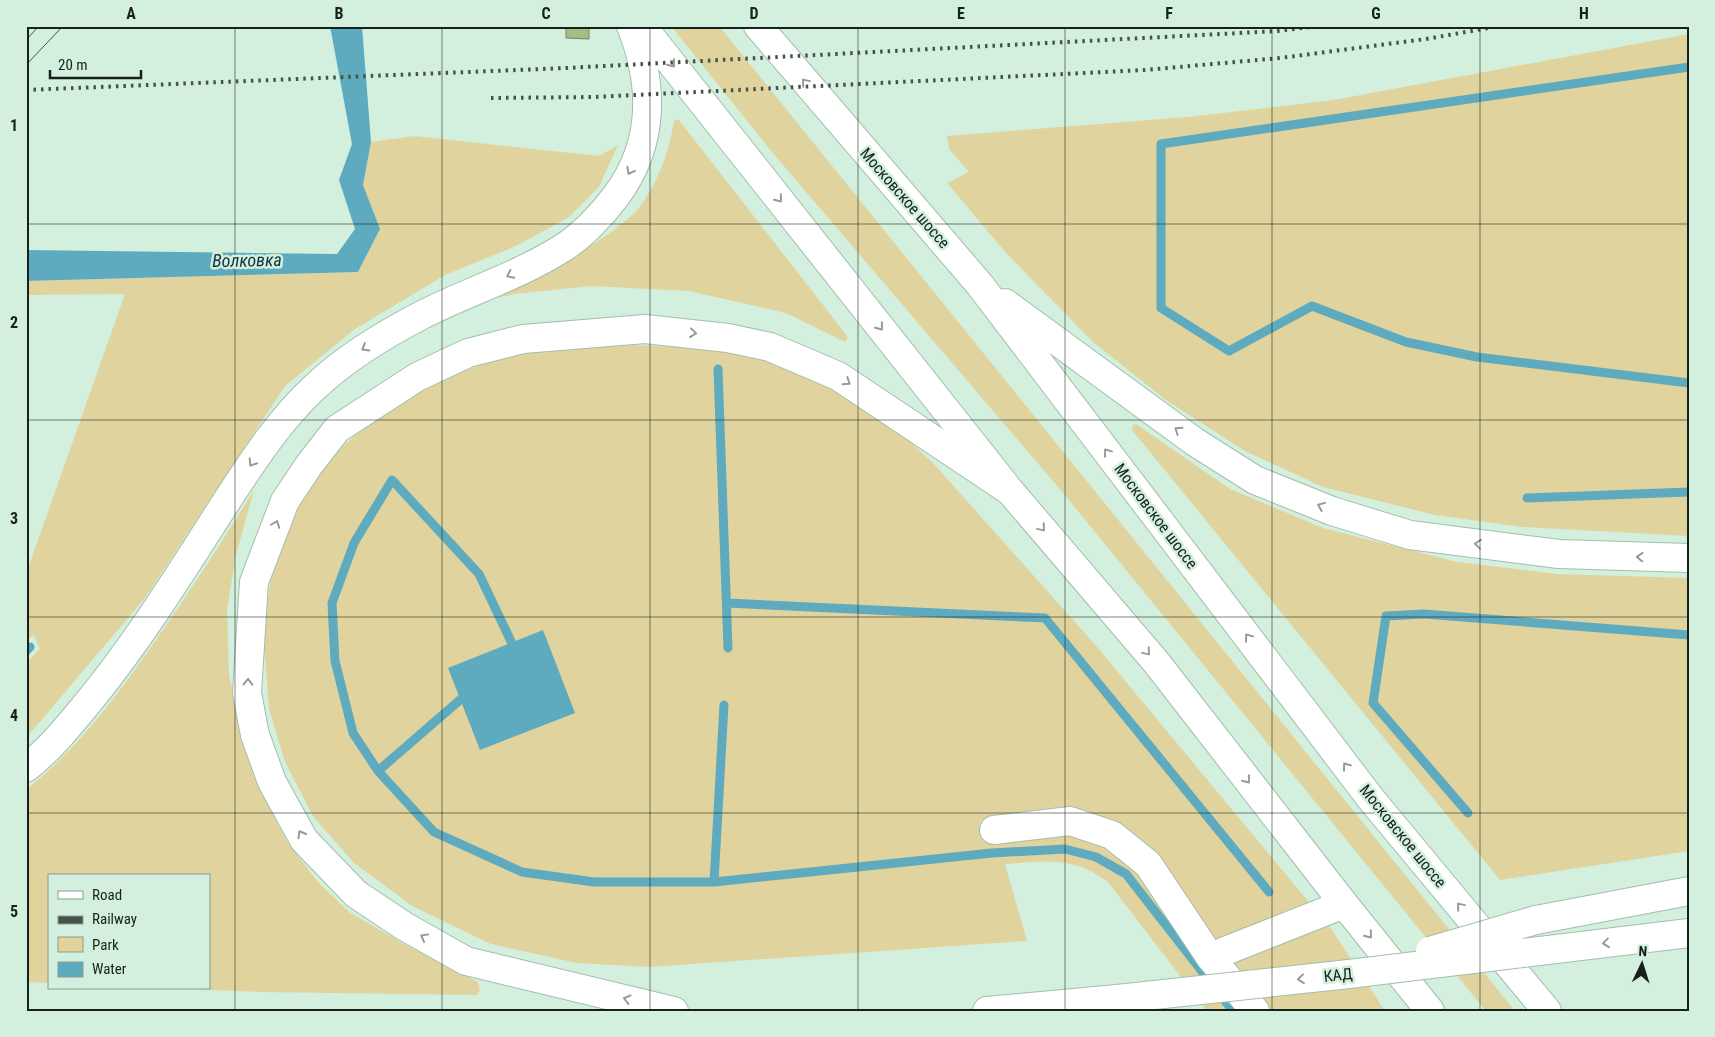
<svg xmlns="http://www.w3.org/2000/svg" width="1715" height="1037" font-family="'Roboto Condensed',sans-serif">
	<rect width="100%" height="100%" fill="#d3efdd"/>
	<path fill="#e1d39d" d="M671,26H719L1515,1011H1486L1064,494L772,152Z
		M1689,34V536L1522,527L1435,515L1323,487L1245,451L1166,400L1093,342L1007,254L947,183L969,172L949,149L947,136L1188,117L1334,100Z
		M678,119L848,337L845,342L786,313L689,291L591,286L515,294L479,301C526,280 574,260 615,229C621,223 630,218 636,212C657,185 669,154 674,121Z
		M414,136L599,156L618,145L599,187L569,217L516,246L445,275L355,329L285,386L145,598L26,738V663L40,649L34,635L26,641V574L125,294L26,295V281L358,272L380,229L363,185L371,142Z
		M626,345L687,347L734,352L787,367L836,389L889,422L934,464L1097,647L1332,930L1385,1011H1207L1108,882C1073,856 1046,861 1005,864L1027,941L648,967L577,963L491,944L414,907L354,863L313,816L285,762L269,709L263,631L273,565L298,504L337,452L382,410L445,377L509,356L559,349Z
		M1136,424L1230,489L1323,528L1457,562L1557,574L1689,578V851L1500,880L1132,430L1133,425Z
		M254,490L236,555L227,609L229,676L258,785L286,840L317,881L349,912L404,944L478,982L480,990L477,995L260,992L166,988H209V876H49V983L26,982V790C80,747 121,691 160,634C193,587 224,539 254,490Z"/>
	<path fill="#5eaabf" d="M330,26H362L371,142L363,185L380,229L358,272L26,281V250L337,254L355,229L339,180L352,144Z
		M543,630L575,713L480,750L448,668Z"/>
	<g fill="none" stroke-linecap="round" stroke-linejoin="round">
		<path stroke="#5eaabf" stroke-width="9" d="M1689,67L1161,144V308L1229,351L1312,306L1406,342L1477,357L1689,383
			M718,369L728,648
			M1527,498L1689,492
			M727,603L1045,618L1269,892
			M26,651L30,647
			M517,654L479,574L392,480L354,543L332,603L335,661L353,733L378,771L434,832L522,872L594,882H714L992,853L1065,849L1096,857L1126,874L1233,1011
			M378,771L461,699L470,695
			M1468,813L1373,703L1386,616L1424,614L1689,635
			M714,882L724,705"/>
	</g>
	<path fill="#a6bd85" stroke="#79846b" d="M566,26H589V39L566,38Z"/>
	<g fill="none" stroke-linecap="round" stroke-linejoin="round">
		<defs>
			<path id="minor" d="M994,830L1070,821L1112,835L1148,864L1210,957L1255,1011
				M1210,957L1344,904"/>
			<path id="major" d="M642,26L1006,486
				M758,26L980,285L1371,799L1547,1011
				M1005,303L1195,442L1255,480L1332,511L1410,535L1559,554L1689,558
				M26,768C50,749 67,728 86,705C139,641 183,569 228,499C254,459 281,418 316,386C347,357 385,334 422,315C467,292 518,276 561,249C581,237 602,215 616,196C655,144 654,84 631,26"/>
			<path id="highway" d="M1536,920L1689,891
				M674,1011L466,961L404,926L356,894L304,840L272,782L255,735L247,693L254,582L285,501L309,465L337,429L417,377L468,353L523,339L645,329L728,338L770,347L838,376L1010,491L1156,662L1344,904L1430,1011
				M987,1011L1117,999"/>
		</defs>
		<use href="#minor" stroke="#a3beac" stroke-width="30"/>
		<use href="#major" stroke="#a3beac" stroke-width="30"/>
		<use href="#highway" stroke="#a3beac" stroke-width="30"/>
		<use href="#minor" stroke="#fff" stroke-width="28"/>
		<use href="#major" stroke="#fff" stroke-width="28"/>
		<use href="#highway" stroke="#fff" stroke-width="28"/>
		<path stroke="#45534a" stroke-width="1" d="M26,40L39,26
			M26,65L63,26"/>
		<path stroke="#45534a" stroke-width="4" stroke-dasharray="2.5 5" stroke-linecap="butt" d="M26,90L566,68L1278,31L1318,26
			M491,98L594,97L1145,70L1280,58L1426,39L1500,26"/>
		<defs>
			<path id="highway-bridge" d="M1430,951L1536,920
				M1117,999L1349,974L1689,933"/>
		</defs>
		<use href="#highway-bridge" stroke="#a3beac" stroke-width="30" stroke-linecap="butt"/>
		<use href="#highway-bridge" stroke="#fff" stroke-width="28"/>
	</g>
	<defs><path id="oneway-chevron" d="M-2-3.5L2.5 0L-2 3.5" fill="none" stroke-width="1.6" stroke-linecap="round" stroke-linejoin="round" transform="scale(1.25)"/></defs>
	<g stroke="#979b98">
		<use href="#oneway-chevron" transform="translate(672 64) rotate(52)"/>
		<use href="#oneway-chevron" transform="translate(805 82) rotate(-130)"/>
		<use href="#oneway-chevron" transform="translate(630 171) rotate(119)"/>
		<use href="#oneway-chevron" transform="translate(779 199) rotate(52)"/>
		<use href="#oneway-chevron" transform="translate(510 275) rotate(154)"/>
		<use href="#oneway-chevron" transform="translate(880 327) rotate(52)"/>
		<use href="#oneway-chevron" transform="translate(693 333) rotate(7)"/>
		<use href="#oneway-chevron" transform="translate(365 348) rotate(149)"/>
		<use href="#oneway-chevron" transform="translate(847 382) rotate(34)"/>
		<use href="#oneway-chevron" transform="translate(1178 430) rotate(-146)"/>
		<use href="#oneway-chevron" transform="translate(1107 452) rotate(-127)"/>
		<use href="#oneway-chevron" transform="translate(252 463) rotate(123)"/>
		<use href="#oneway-chevron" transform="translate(1321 506) rotate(-158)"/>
		<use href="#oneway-chevron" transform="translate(276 524) rotate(-69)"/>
		<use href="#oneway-chevron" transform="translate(1042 528) rotate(50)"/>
		<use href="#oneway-chevron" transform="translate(1478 544) rotate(-173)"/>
		<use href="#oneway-chevron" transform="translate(1640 557) rotate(-178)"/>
		<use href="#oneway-chevron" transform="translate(1248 637) rotate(-127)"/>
		<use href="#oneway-chevron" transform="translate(1147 652) rotate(50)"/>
		<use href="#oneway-chevron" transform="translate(248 682) rotate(-89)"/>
		<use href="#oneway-chevron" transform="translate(1346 766) rotate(-127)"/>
		<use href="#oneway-chevron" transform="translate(1247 780) rotate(52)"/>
		<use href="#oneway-chevron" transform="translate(301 834) rotate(-120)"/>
		<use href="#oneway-chevron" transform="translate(1460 906) rotate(-130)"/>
		<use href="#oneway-chevron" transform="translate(1369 935) rotate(51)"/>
		<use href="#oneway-chevron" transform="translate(424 937) rotate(-151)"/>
		<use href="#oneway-chevron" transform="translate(1606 943) rotate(173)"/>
		<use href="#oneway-chevron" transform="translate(1301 979) rotate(174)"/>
		<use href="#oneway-chevron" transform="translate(627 999) rotate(-166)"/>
	</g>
	<path fill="none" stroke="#17211b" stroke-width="1" stroke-opacity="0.55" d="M235,26V1011M442,26V1011M650,26V1011M858,26V1011M1065,26V1011M1272,26V1011M1480,26V1011M26,224H1689M26,420H1689M26,617H1689M26,813H1689"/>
	<g text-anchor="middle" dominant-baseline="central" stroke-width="5" stroke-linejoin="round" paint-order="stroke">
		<g font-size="16" fill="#17211b" stroke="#d3efdd">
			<text transform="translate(905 198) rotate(49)">Московское шоссе</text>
			<text transform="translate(1156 516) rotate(53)">Московское шоссе</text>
			<text transform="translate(1403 836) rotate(51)">Московское шоссе</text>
			<text transform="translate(1338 975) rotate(-6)">КАД</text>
		</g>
		<g font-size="18" font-style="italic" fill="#0e333d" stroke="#d3efdd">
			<text transform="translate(247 260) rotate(-1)">Волковка</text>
		</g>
	</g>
	<rect width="1715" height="1037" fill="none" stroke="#d3efdd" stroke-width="55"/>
	<rect x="48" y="874" width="162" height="115" fill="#d3efdd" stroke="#889d8f"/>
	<rect x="58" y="891" width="25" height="8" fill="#ffffff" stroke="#889d8f"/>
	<text x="92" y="900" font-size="15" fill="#17211b">Road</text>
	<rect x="58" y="916" width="25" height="8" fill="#45534a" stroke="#889d8f"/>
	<text x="92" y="924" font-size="15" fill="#17211b">Railway</text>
	<rect x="58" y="937" width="25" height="15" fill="#e1d39d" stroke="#889d8f"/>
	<text x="92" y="950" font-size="15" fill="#17211b">Park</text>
	<rect x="58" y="962" width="25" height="15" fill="#5eaabf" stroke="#889d8f"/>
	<text x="92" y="974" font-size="15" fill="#17211b">Water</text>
	<g transform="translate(1642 964) rotate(4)" stroke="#d3efdd" stroke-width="4" paint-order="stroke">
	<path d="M0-4L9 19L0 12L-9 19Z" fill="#17211b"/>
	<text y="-8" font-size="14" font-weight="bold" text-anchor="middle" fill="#17211b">N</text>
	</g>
	<path d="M50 70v8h91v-8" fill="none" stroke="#17211b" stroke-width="2.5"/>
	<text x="58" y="70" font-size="15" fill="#17211b" stroke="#d3efdd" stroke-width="4" paint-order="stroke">20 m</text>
	<rect x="28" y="28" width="1660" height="982" fill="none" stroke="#17211b" stroke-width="2"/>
	<g font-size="16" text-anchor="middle" font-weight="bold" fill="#17211b">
		<text x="131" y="19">A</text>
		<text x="339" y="19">B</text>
		<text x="546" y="19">C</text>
		<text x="754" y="19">D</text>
		<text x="961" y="19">E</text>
		<text x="1169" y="19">F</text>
		<text x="1376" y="19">G</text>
		<text x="1584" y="19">H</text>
		<text x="14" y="131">1</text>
		<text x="14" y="328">2</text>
		<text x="14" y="524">3</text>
		<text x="14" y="721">4</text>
		<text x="14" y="917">5</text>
	</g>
</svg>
